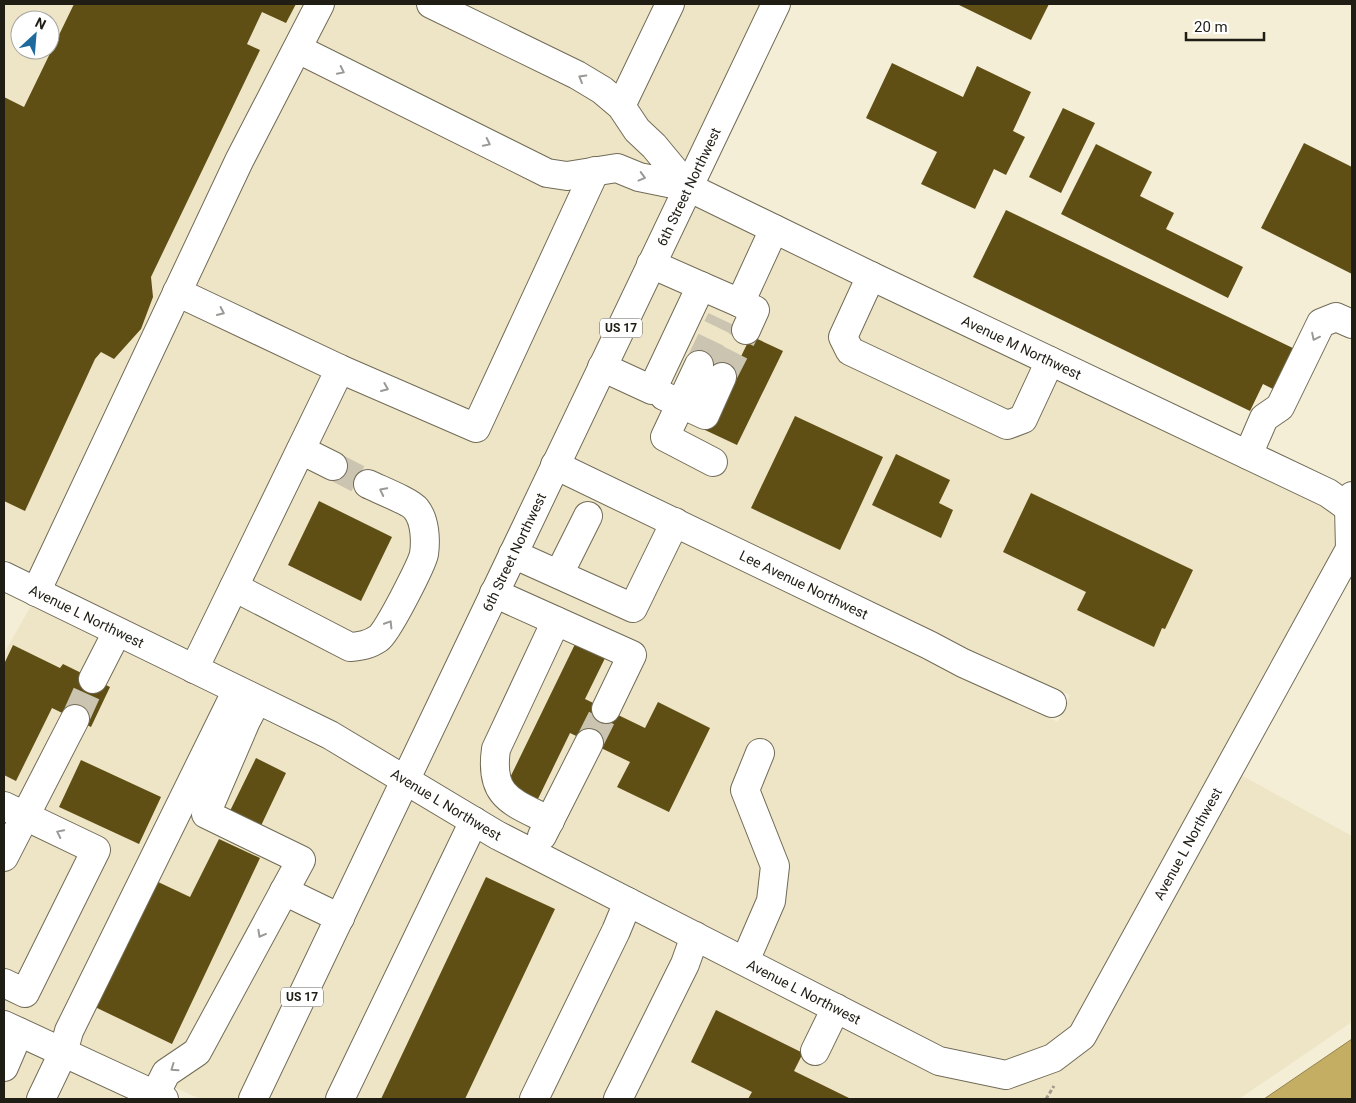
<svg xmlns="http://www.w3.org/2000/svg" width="1356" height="1103" font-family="Roboto,sans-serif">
	<rect width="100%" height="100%" fill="#f5eed7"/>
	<path fill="#eee5c6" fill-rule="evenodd" d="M4,4H762L401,760L337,722L4,559ZM20,20H50V50H20Z
		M693,206L865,290L1321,506L1334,515L1332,520L1336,521V546L1072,1027L1048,1045L1007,1059L945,1047L505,822L423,773L561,484L923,659L957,676L1058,722L1070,695L969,650L936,632L574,457Z
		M31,606L323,749L388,787L239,1099H200L4,1009V653Z
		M1241,775L1352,836V1022L1239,1099H268L411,800L491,848L933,1074L1002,1089H1009L1056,1072L1089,1048L1094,1043Z
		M4,1042L128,1099H4Z"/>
	<path fill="#c4ae64" stroke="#92824c" d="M1352,1039V1099H1264Z"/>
	<path fill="#5f4f14" d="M74,4H296L286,23L262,12L247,44L260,50L151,277L153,297L141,329L114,359L101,352L95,359L25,511L4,501V97L24,107Z
		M957,4H1049L1031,40Z
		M892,63L963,97L977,66L1031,92L1013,131L1025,137L1006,175L994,169L975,209L921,184L937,152L866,118Z
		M1063,108L1095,123L1061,193L1029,177Z
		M1304,143L1352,167V274L1261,228Z
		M1096,144L1152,172L1140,196L1174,213L1166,229L1243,267L1228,298L1061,214Z
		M1006,210L1301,352L1281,393L1263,384L1250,411L973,277Z
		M751,336L783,351L737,445L705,430Z
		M795,416L883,457L840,550L751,508Z
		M896,454L950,480L939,503L953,510L941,538L872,505Z
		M1031,493L1193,570L1165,629L1162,628L1154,647L1077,610L1086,592L1003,552Z
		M319,501L392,537L361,601L288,565Z
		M579,636L609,650L585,699L645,728L658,702L710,728L669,812L617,787L630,762L570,733L536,803L505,788Z
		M13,645L60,668L63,664L110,687L91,727L52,708L16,781L4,775V664Z
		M256,758L286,773L258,832L227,817Z
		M81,760L161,797L139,844L59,807Z
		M219,839L260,858L172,1044L95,1007L156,881L190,897Z
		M486,877L555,909L465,1099H381Z
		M716,1010L803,1053L794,1071L851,1099H748L752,1092L691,1062Z"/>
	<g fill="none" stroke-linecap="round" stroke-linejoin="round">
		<path stroke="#cac4b0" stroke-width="28" stroke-dasharray="28 14" stroke-linecap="butt" d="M699,365L721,319
			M722,377L746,330
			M333,466L368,484
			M75,719L93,679
			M589,743L606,709"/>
		<defs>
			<g id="minor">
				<path d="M298,49L547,173L567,176L617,168L639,177L688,187L654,146L637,130L621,106L602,90L577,75L431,4"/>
				<path d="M621,106L670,4"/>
				<path id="s1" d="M688,187L871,276L1328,493L1352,510"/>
				<path d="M651,264L701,286"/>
				<path d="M871,276L843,337L850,351L1007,425L1023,419L1050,361"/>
				<path d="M177,292L340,369L476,428L595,171"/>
				<path d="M740,303L755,310L746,330"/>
				<path d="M699,365L665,437L713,462"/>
				<path d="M602,367L652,390L701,286L740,303L774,229"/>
				<path d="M664,396L705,415L722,377"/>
				<path d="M301,450L333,466"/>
				<path d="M1248,455L1264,418L1280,407L1321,323L1336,317L1352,324"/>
				<path id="s2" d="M555,465L929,645L963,663L1052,703"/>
				<path d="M513,554L633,608L675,522"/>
				<path d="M559,574L588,516"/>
				<path id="s3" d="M4,576L330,735L497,835L939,1061L1006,1075L1053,1058L1082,1036L1350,549L1349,508L1352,496"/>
				<path d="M234,587L350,647C361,646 369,645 379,638C387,633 422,564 424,554C426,540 425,520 416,509C411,502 378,489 368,484"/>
				<path d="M36,592L239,161L320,4"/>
				<path d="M494,593L632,655L606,709"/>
				<path d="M194,669L340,369"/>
				<path d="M93,679L117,632"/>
				<path d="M4,806L96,850L25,993L4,983"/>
				<path d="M550,821C513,802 489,798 496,749L556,621"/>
				<path d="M542,836L589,743"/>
				<path d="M4,857L75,719"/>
				<path d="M284,891L340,918"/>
				<path d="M745,961L771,901L775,866L745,790L760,753"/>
				<path d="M4,1025L164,1099"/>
				<path d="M815,1051L836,1008"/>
				<path d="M4,1067L19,1032"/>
				<path d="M155,1095L166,1073L197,1052L301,860L206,814L246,721L257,700"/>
				<path d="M41,1099L63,1053L69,1031L237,690"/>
				<path d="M340,1099L474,821"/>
				<path d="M534,1099L616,931L628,902"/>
				<path d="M618,1099L685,964L695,936"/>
			</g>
			<g id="highway">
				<path id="s4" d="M253,1099L776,4"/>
			</g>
		</defs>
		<use href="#minor" stroke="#716b57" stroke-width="30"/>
		<use href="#highway" stroke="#716b57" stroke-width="30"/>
		<path stroke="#9f9a89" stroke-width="3" stroke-dasharray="4 2.5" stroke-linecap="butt" d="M1046,1099L1054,1086"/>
		<use href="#minor" stroke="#fff" stroke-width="28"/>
		<use href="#highway" stroke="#fff" stroke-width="28"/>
	</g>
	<defs><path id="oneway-chevron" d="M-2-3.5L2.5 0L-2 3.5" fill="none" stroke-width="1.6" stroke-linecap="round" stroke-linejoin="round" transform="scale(1.25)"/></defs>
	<g stroke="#9a9995">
		<use href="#oneway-chevron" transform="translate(341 71) rotate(26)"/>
		<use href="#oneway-chevron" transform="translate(582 78) rotate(-150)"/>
		<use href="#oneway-chevron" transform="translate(487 143) rotate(26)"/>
		<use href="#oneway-chevron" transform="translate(642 177) rotate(15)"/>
		<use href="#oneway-chevron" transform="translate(221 312) rotate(25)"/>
		<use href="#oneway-chevron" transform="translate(1315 337) rotate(116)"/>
		<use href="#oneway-chevron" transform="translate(385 388) rotate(23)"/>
		<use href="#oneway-chevron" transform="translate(383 491) rotate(-153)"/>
		<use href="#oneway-chevron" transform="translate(389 624) rotate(-58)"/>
		<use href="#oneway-chevron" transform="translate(60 833) rotate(-154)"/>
		<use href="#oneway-chevron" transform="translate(261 934) rotate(119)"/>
		<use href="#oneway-chevron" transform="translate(174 1068) rotate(145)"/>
	</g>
	<g text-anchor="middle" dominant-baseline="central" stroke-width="5" stroke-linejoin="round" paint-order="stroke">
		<g fill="#fff" stroke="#62615a" stroke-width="1">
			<rect x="600" y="318.5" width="42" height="19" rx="4"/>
			<rect x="281" y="987.5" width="42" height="19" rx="4"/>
		</g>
		<g font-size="12" font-weight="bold" fill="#1f1d14">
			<text x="621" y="328">US 17</text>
			<text x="302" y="997">US 17</text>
		</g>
		<g font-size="14" fill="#1f1d14" stroke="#fff">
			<text stroke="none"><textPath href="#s4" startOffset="1011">6th Street Northwest</textPath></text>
			<text stroke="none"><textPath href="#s1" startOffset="370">Avenue M Northwest</textPath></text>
			<text stroke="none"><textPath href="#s4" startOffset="606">6th Street Northwest</textPath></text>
			<text stroke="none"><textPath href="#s2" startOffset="276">Lee Avenue Northwest</textPath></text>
			<text stroke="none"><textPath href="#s3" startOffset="92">Avenue L Northwest</textPath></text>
			<text stroke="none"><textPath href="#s3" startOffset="498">Avenue L Northwest</textPath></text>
			<text stroke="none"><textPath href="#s3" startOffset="1428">Avenue L Northwest</textPath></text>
			<text stroke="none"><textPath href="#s3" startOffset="902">Avenue L Northwest</textPath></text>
		</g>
	</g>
	<rect width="1356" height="1103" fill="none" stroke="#1f1d14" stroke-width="10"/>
	<g transform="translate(35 35) rotate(26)"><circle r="24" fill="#ffffff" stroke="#a5a5a1"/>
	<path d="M0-4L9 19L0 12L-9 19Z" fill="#1e699d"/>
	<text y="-8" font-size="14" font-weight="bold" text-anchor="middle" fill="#1f1d14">N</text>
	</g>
	<path d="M1186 32v8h78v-8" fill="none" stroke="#1f1d14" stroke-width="2.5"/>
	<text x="1194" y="32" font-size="15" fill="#1f1d14" stroke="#ffffff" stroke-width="4" paint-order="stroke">20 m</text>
</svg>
